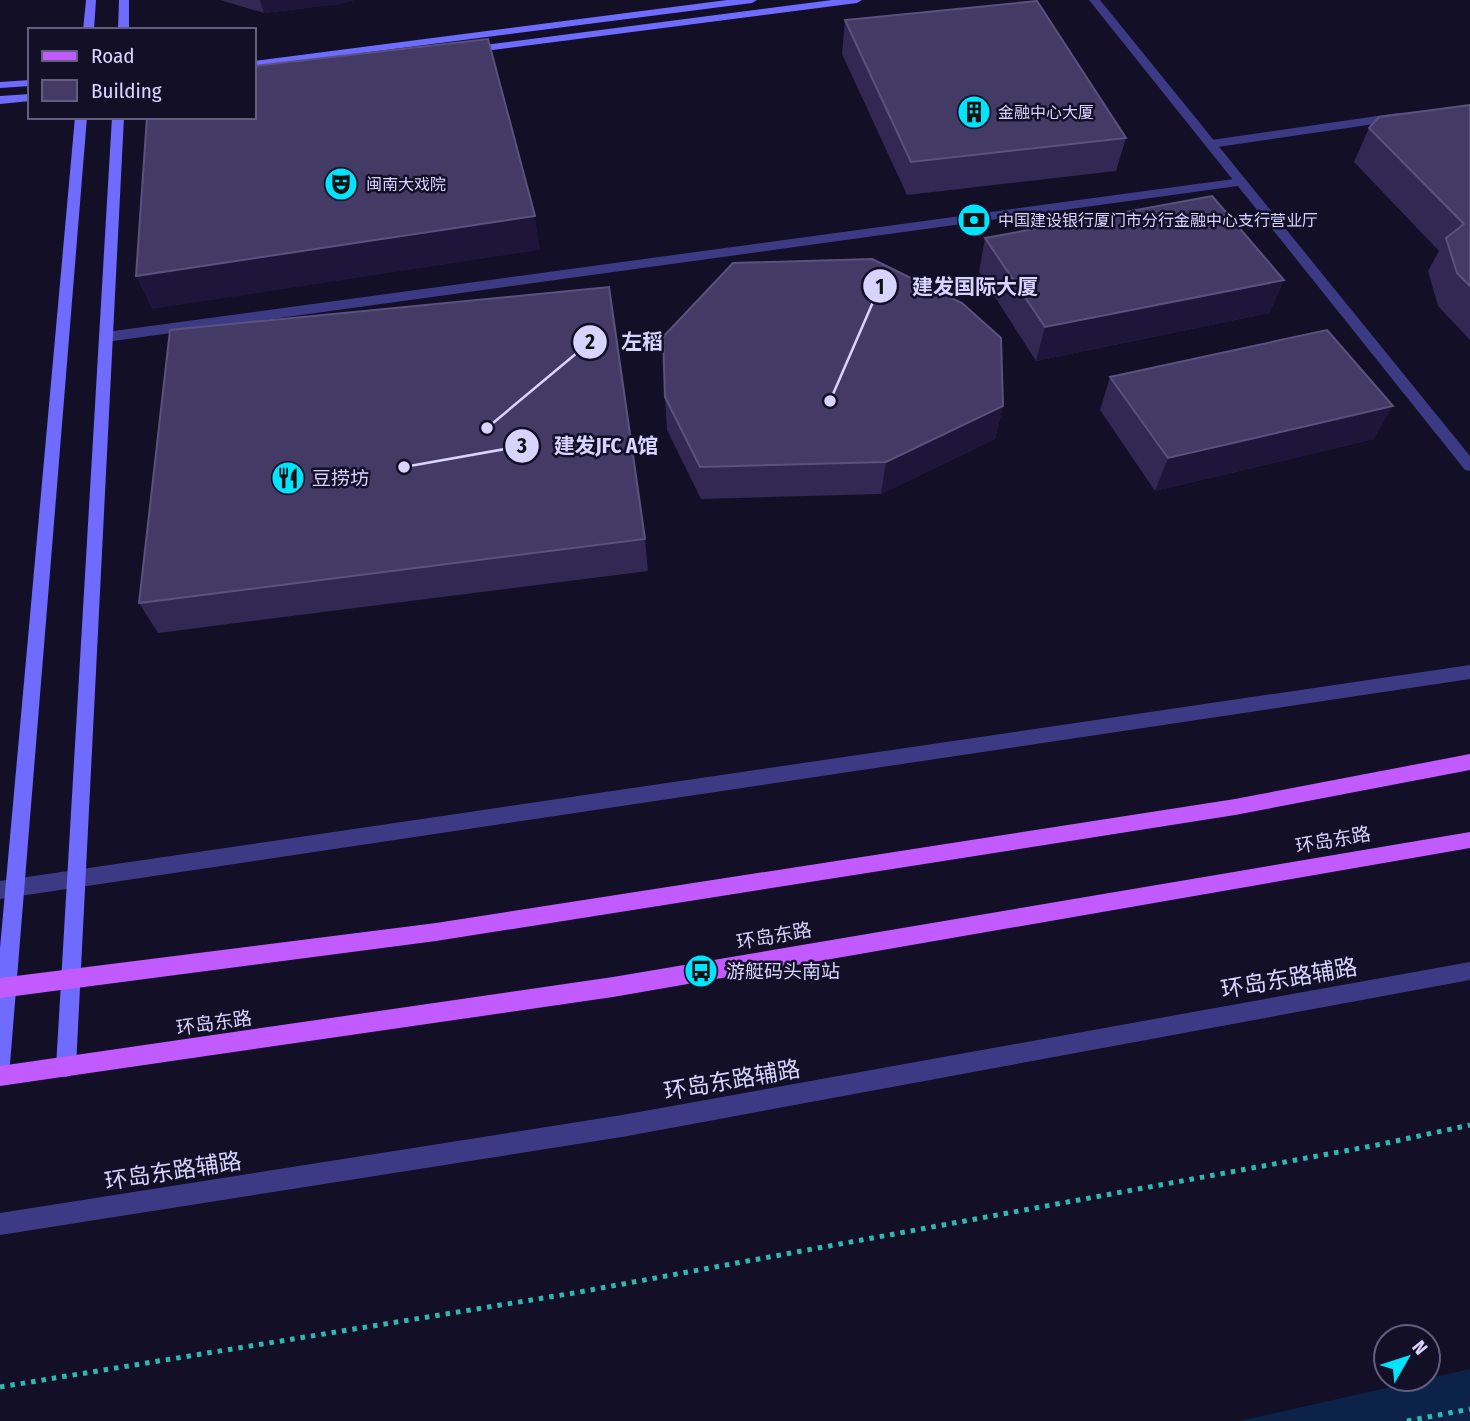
<svg xmlns="http://www.w3.org/2000/svg" width="1470" height="1421" font-family="'Fira Sans Condensed','Noto Sans SC',sans-serif">
	<rect width="100%" height="100%" fill="#130f26"/>
	<path fill="#0c2248" d="M1470,1369V1421H1240Z"/>
	<g fill="none" stroke-linecap="round" stroke-linejoin="round">
		<path stroke="#2fb8b0" stroke-width="5" stroke-dasharray="4.5 6" stroke-linecap="butt" d="M0,1387L574,1293L1377,1145L1470,1125
			M1407,1421L1470,1409"/>
		<path fill="#3d3a85" fill-rule="evenodd" d="M1398,113L1402,114V120L1211,148L1205,144L1211,140Z
			M1241,178L1245,179V185L106,342L99,337L106,332Z"/>
		<path fill="#3d3a85" fill-rule="evenodd" d="M1089,0H1100L1470,456V471L1465,470Z
			M1470,665V679L0,899V881Z
			M1470,962V980L622,1137L0,1235V1213L622,1115Z"/>
		<path fill="#6f6bff" fill-rule="evenodd" d="M86,0H96L94,30H83Z
			M119,0H129V30H118Z
			M727,0H757L752,3L254,67V61Z
			M832,0H862L857,3L469,53L463,50L469,47Z
			M30,80V86L0,88V82Z
			M30,94V101L0,104V96Z
			M75,117H87L10,1064L7,1071L0,1074V948Z
			M112,117H124L76,1067L73,1074L66,1077L59,1074L56,1067Z"/>
		<path fill="#c25bff" fill-rule="evenodd" d="M1470,754V770L1235,815L436,941L0,998V978L436,923L1235,799Z
			M1470,832V848L613,997L0,1086V1066L613,977Z"/>
	</g>
	<path fill="#312854" d="M220,0H354L339,4L264,13Z
		M845,20L1126,138L1116,171L907,195L842,54Z
		M1470,105V340L1438,306L1428,271L1439,251L1354,162L1369,128Z
		M985,238L1284,280L1269,313L1036,361L979,272Z
		M1110,377L1374,439L1155,491L1100,410Z
		M665,397L1003,406L995,439L881,494L701,499L667,430Z
		M645,539L648,571L158,633L139,603Z"/>
	<path fill="#1d163a" d="M260,0H354L339,4L264,13Z
		M535,216L540,250L152,309L136,276Z
		M1284,280L1269,313L1036,361L1045,327Z
		M1003,406L995,439L881,494L886,462Z
		M1393,406L1374,439L1155,491L1168,458Z"/>
	<path fill="#433a66" stroke="#5a527e" stroke-width="2" d="M1037,1L1126,138L911,162L845,20Z
		M488,39L535,216L136,276L147,117H254V66Z
		M1470,105V286L1457,273L1446,238L1464,224L1369,128L1379,117Z
		M1212,196L1284,280L1045,327L985,238Z
		M872,259L962,303L1001,338L1003,406L886,462L700,467L665,397L663,337L733,263Z
		M609,287L645,539L139,603L170,330Z
		M1327,330L1393,406L1168,458L1110,377Z"/>
	<defs>
		<symbol id="building-disc" viewBox="-11 -11 22 22"><circle r="9.5" fill="#00e5ff" stroke="#130f26"/><path d="M-4-6H4V6H1V3H-1V6H-4ZM-2.5-4.3h1.7v1.8h-1.7ZM.8-4.3h1.7v1.8H.8ZM-2.5-1h1.7V.8h-1.7ZM.8-1h1.7V.8H.8Z" fill="#111"/></symbol>
		<symbol id="theatre-disc" viewBox="-11 -11 22 22"><circle r="9.5" fill="#00e5ff" stroke="#130f26"/><path d="M-5-5.5Q0-4 5-5.5V0Q5 5 0 6Q-5 5-5 0ZM-3.3-2.5H-1v1.5H-3.3ZM1-2.5H3.3v1.5H1ZM-2.8 1Q0 5.5 2.8 1Z" fill="#111"/></symbol>
		<symbol id="bank-disc" viewBox="-11 -11 22 22"><circle r="9.5" fill="#00e5ff" stroke="#130f26"/><path d="M-6-4H6V4H-6ZM0-2.3a2.3 2.3 0 1 0 0 4.6a2.3 2.3 0 1 0 0-4.6Z" fill="#111"/></symbol>
		<symbol id="restaurant-disc" viewBox="-11 -11 22 22"><circle r="9.5" fill="#00e5ff" stroke="#130f26"/><path d="M-5-6h1v4h1v-4h1v4h1v-4h1v5L-1.5 .5V6h-2V.5L-5-1ZM5-6V6H3V1.5H1.5Q1.5-4 5-6Z" fill="#111"/></symbol>
		<symbol id="bus-disc" viewBox="-11 -11 22 22"><circle r="9.5" fill="#00e5ff" stroke="#130f26"/><path d="M-5-6H5V4H4V6H2V4H-2V6H-4V4H-5ZM-3.5-4V0h7V-4ZM-3.5 1.2v1.5H-2V1.2ZM2 1.2v1.5H3.5V1.2Z" fill="#111"/></symbol>
	</defs>
	<g fill-rule="evenodd">
		<use href="#building-disc" x="955" y="93" width="38" height="38"/>
		<use href="#theatre-disc" x="322" y="165" width="38" height="38"/>
		<use href="#bank-disc" x="955" y="201" width="38" height="38"/>
		<use href="#restaurant-disc" x="269" y="459" width="38" height="38"/>
		<use href="#bus-disc" x="682" y="952" width="38" height="38"/>
	</g>
	<g text-anchor="middle" dominant-baseline="central" stroke-width="5" stroke-linejoin="round" paint-order="stroke">
		<g font-size="16" fill="#d9d4ff" stroke="#130f26" text-anchor="start">
			<text x="998" y="112">金融中心大厦</text>
			<text x="366" y="184">闽南大戏院</text>
			<text x="998" y="220">中国建设银行厦门市分行金融中心支行营业厅</text>
		</g>
		<g font-size="19" fill="#d9d4ff" stroke="#130f26" text-anchor="start">
			<text x="312" y="478">豆捞坊</text>
			<text x="726" y="971">游艇码头南站</text>
		</g>
		<g font-size="19" fill="#d9d4ff" stroke="#130f26">
			<text transform="translate(1333 840) rotate(-10)">环岛东路</text>
			<text transform="translate(774 936) rotate(-10)">环岛东路</text>
			<text transform="translate(214 1023) rotate(-8)">环岛东路</text>
		</g>
		<g font-size="23" fill="#d9d4ff" stroke="#130f26">
			<text transform="translate(1289 978) rotate(-10)">环岛东路辅路</text>
			<text transform="translate(732 1080) rotate(-10)">环岛东路辅路</text>
			<text transform="translate(173 1171) rotate(-9)">环岛东路辅路</text>
		</g>
	</g>
	<path fill="none" stroke="#d9d4ff" stroke-width="2.5" d="M830 401L880 286M487 428L590 342M404 467L522 446"/>
	<g fill="#d9d4ff" stroke="#130f26" stroke-width="2.5">
		<circle cx="830" cy="401" r="7"/>
		<circle cx="487" cy="428" r="7"/>
		<circle cx="404" cy="467" r="7"/>
		<circle cx="880" cy="286" r="18"/>
		<circle cx="590" cy="342" r="18"/>
		<circle cx="522" cy="446" r="18"/>
	</g>
	<g font-size="21" text-anchor="middle" font-weight="bold" fill="#111">
		<text x="880" y="294">1</text>
		<text x="590" y="349">2</text>
		<text x="522" y="453">3</text>
	</g>
	<g font-size="21" text-anchor="middle" font-weight="bold" fill="#d9d4ff" stroke="#130f26" stroke-width="5" stroke-linejoin="round" paint-order="stroke">
		<text x="975" y="294">建发国际大厦</text>
		<text x="642" y="349">左稻</text>
		<text x="606" y="453">建发JFC A馆</text>
	</g>
	<rect x="28" y="28" width="228" height="91" fill="#130f26" stroke="#625e7d" stroke-width="2"/>
	<rect x="42" y="51" width="35" height="10" fill="#c25bff" stroke="#625e7d" stroke-width="2"/>
	<text x="91" y="63" font-size="21" fill="#d9d4ff">Road</text>
	<rect x="42" y="80" width="35" height="21" fill="#433a66" stroke="#625e7d" stroke-width="2"/>
	<text x="91" y="98" font-size="21" fill="#d9d4ff">Building</text>
	<g transform="translate(1407 1358) rotate(51)"><circle r="33" fill="#130f26" stroke="#625e7d" stroke-width="2"/>
	<path d="M0-5L12 26L0 18L-12 26Z" fill="#00e5ff"/>
	<text y="-10" font-size="19" font-weight="bold" text-anchor="middle" fill="#d9d4ff">N</text>
	</g>
</svg>
